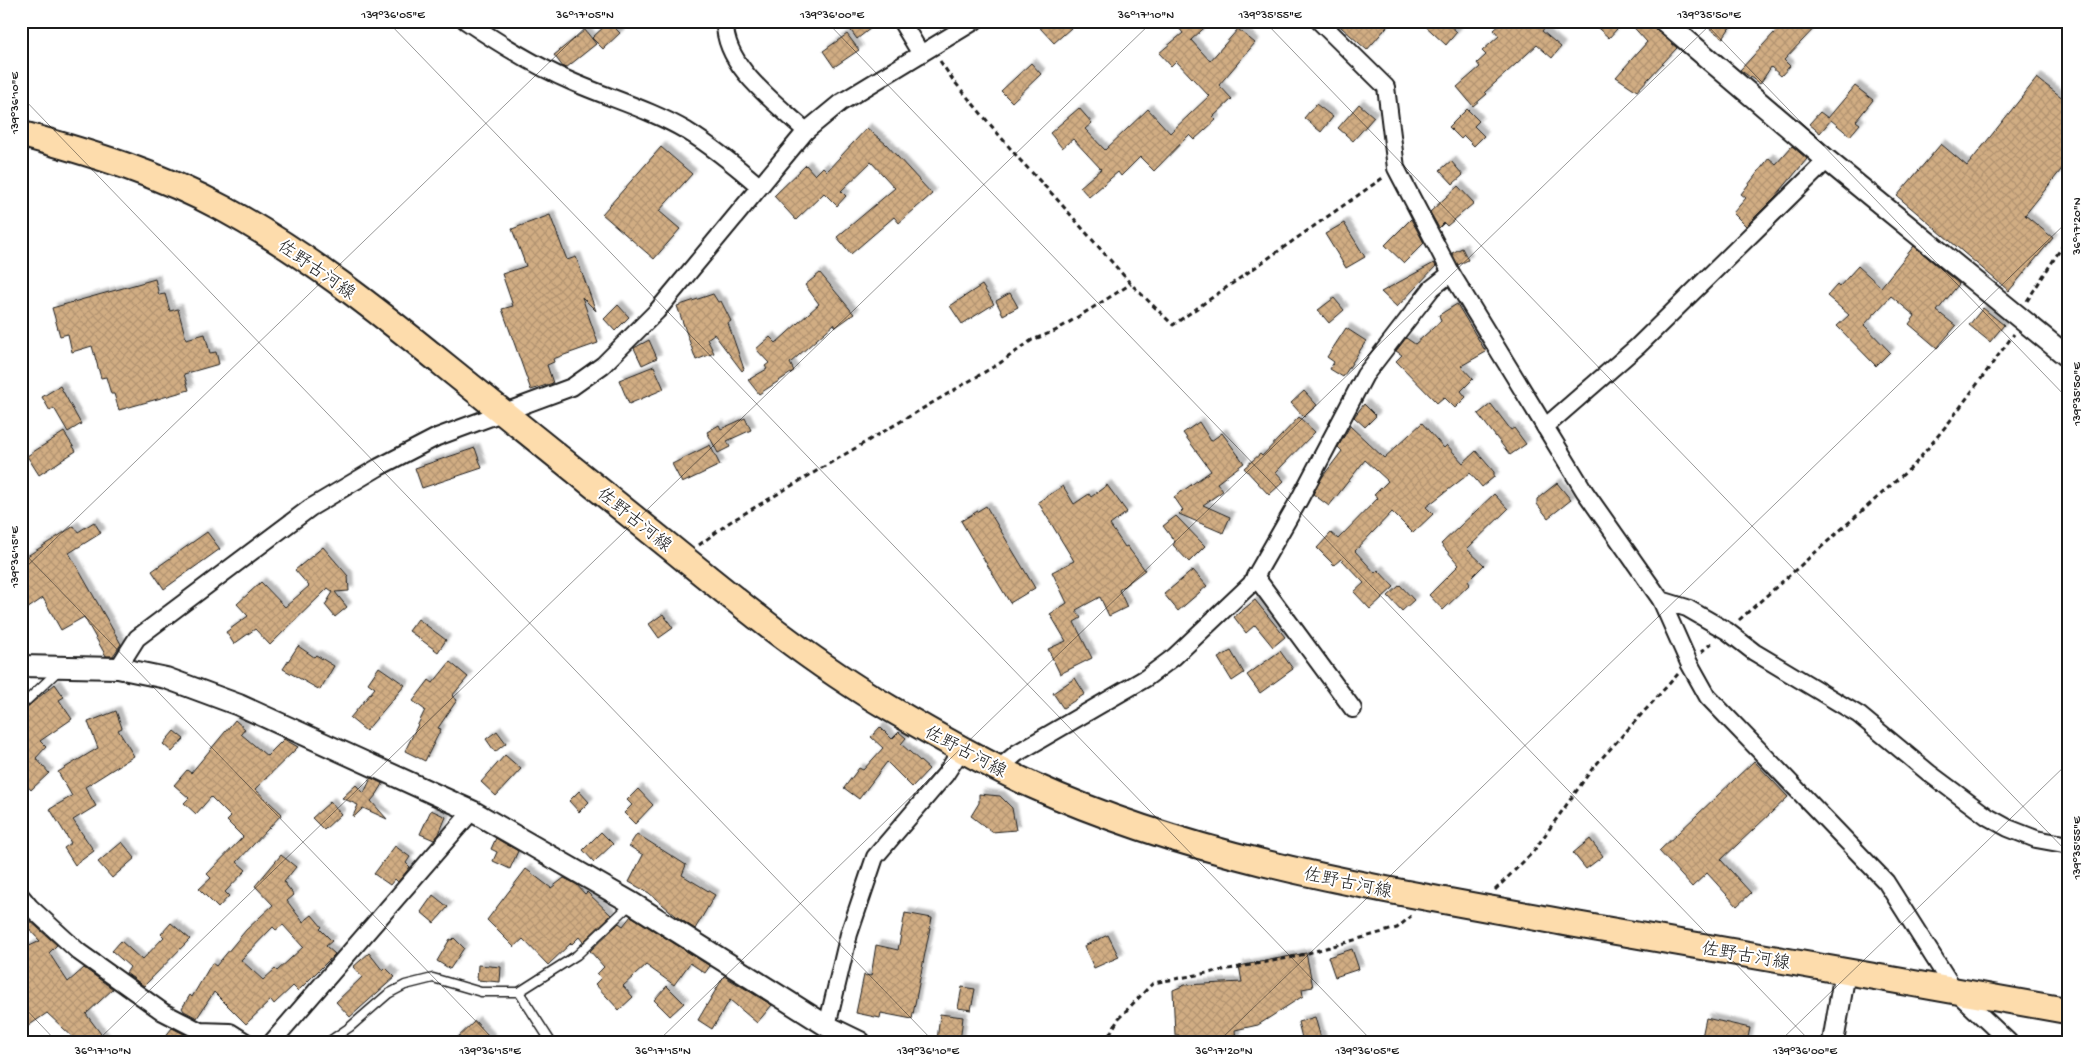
<svg xmlns="http://www.w3.org/2000/svg" width="2090" height="1063" font-family="'Gochi Hand','Klee One',sans-serif">
<style>
.building{fill:url(#building-cross-hatch);stroke:#1c1c1c;fill-rule:evenodd;filter:url(#shadow)}
.lines{fill:none;stroke-linecap:round;stroke-linejoin:round}
.service-casing{stroke:#1c1c1c;stroke-width:11}
.minor-casing{stroke:#1c1c1c;stroke-width:20}
.tertiary-casing{stroke:#1c1c1c;stroke-width:24}
.primary-casing{stroke:#1c1c1c;stroke-width:29}
.path{stroke:#1c1c1c;stroke-width:3;stroke-dasharray:5 4;stroke-linecap:butt}
.service{stroke:#fff;stroke-width:8}
.minor{stroke:#fff;stroke-width:16}
.tertiary{stroke:#fff;stroke-width:20}
.primary{stroke:#fddcac;stroke-width:25}
.ticks{fill:none;stroke:#1c1c1c;stroke-width:1;stroke-opacity:0.45}
.labels{text-anchor:middle;stroke-width:4;stroke-linejoin:round;paint-order:stroke}
.street-label{font-size:18px;fill:#1c1c1c;stroke:#fff}
.neatline{fill:none;stroke:#1c1c1c;stroke-width:2}
.ticks-label{font-size:12px;text-anchor:middle;fill:#1c1c1c}
</style>
<defs>
<pattern id="building-cross-hatch" width="8" height="8" patternUnits="userSpaceOnUse" patternTransform="scale(1.25)"><rect width="8" height="8" fill="#d1ad83"/><path d="M0 0l8 8M0 8l8-8" fill="none" stroke="#b39471"/></pattern>
<filter id="shadow"><feDropShadow dx="4.5" dy="-4.5" stdDeviation="1" flood-color="#0004"/></filter>
</defs>
<rect width="100%" height="100%" fill="#fff"/>
<filter id="ink" filterUnits="userSpaceOnUse"><feTurbulence type="fractalNoise" baseFrequency=".02" numOctaves="2"/><feDisplacementMap in="SourceGraphic" scale="10" xChannelSelector="R" yChannelSelector="G"/><feConvolveMatrix kernelMatrix="1 2 1 2 8 2 1 2 1" color-interpolation-filters="sRGB"/></filter>
<g filter="url(#ink)">
<g class="building">
<polygon points="844,21 880,21 857,39"/>
<polygon points="1047,21 1064,21 1071,28 1054,43 1040,28"/>
<polygon points="1173,21 1212,21 1191,40 1210,61 1238,29 1255,43 1219,85 1232,99 1213,117 1216,120 1194,140 1189,135 1154,171 1140,157 1121,176 1118,172 1089,197 1080,187 1101,169 1073,139 1062,148 1050,133 1079,108 1092,123 1085,129 1105,150 1148,109 1170,133 1209,96 1176,61 1171,66 1159,53 1183,33"/>
<polygon points="1334,21 1392,21 1367,50"/>
<polygon points="1420,21 1445,21 1457,32 1446,45"/>
<polygon points="1504,21 1550,21 1542,31 1561,47 1552,58 1537,45 1485,92 1487,94 1473,106 1457,87 1480,67 1477,63 1486,55 1482,51 1499,36 1494,30"/>
<polygon points="1590,21 1624,21 1609,38"/>
<polygon points="1628,21 1650,21 1656,30 1677,48 1637,91 1616,77 1647,42"/>
<polygon points="1699,21 1734,21 1723,38"/>
<polygon points="1785,21 1821,21 1784,60 1790,66 1781,76 1771,67 1760,84 1740,70"/>
<polygon points="609,22 620,33 603,49 592,38"/>
<polygon points="585,30 596,44 566,68 563,67 554,55"/>
<polygon points="847,34 859,50 834,67 823,51"/>
<polygon points="1031,63 1041,74 1012,102 1001,91"/>
<polygon points="2037,78 2069,103 2069,160 2025,215 2053,238 2009,291 1897,196 1941,144 1967,166"/>
<polygon points="1855,86 1873,100 1856,121 1860,124 1850,136 1831,120 1820,133 1809,124 1820,112 1828,118"/>
<polygon points="1316,104 1333,117 1321,132 1304,118"/>
<polygon points="1359,104 1374,117 1353,141 1338,128"/>
<polygon points="1467,109 1479,121 1474,126 1484,136 1474,146 1464,136 1461,139 1449,127"/>
<polygon points="867,128 886,144 932,194 899,223 894,217 851,254 837,237 895,188 871,162 841,191 846,196 837,206 824,193 796,220 774,196 806,165 815,175 823,167 827,171"/>
<polygon points="1792,146 1807,159 1776,196 1746,226 1733,213 1746,198 1741,194 1769,158 1776,164"/>
<polygon points="661,147 692,174 659,211 680,229 654,259 602,214"/>
<polygon points="1451,161 1463,175 1453,184 1440,170"/>
<polygon points="1458,186 1474,203 1447,226 1444,223 1439,228 1430,212"/>
<polygon points="550,215 567,260 576,257 596,311 582,297 598,343 553,359 554,362 547,365 553,383 531,390 502,309 513,306 502,274 526,266 512,229"/>
<polygon points="1411,219 1424,243 1404,263 1385,245"/>
<polygon points="1344,223 1365,257 1346,268 1325,234"/>
<polygon points="1914,246 1959,284 1937,311 1956,326 1937,348 1909,324 1915,316 1891,296 1864,325 1890,352 1876,366 1837,326 1849,315 1827,296 1837,285 1839,287 1858,266 1881,287"/>
<polygon points="1462,248 1468,260 1458,265 1452,253"/>
<polygon points="1434,263 1436,266 1397,307 1381,292"/>
<polygon points="820,273 854,314 836,327 834,324 790,363 794,371 759,394 748,380 767,369 765,366 769,363 756,349 770,337 776,343 819,304 805,285"/>
<polygon points="155,279 159,295 165,294 170,311 178,309 186,339 205,334 210,353 216,352 219,364 184,374 189,390 119,410 114,394 111,394 106,377 101,378 92,346 72,352 68,334 60,336 52,308"/>
<polygon points="982,285 994,304 962,324 950,306"/>
<polygon points="1010,293 1018,307 1003,315 996,301"/>
<polygon points="713,294 718,302 721,301 731,321 728,323 744,369 742,371 714,334 707,339 714,353 696,360 677,306"/>
<polygon points="1334,298 1344,310 1329,323 1318,310"/>
<polygon points="1457,304 1486,352 1461,366 1473,379 1461,391 1466,397 1455,408 1444,397 1437,403 1396,361 1402,355 1396,351 1406,338 1415,344 1441,321 1439,315"/>
<polygon points="618,305 629,317 615,331 604,319"/>
<polygon points="1983,308 2004,325 1990,342 1969,325"/>
<polygon points="1346,328 1366,341 1343,377 1330,369 1334,362 1327,357"/>
<polygon points="649,340 657,358 642,365 634,348"/>
<polygon points="654,366 664,389 629,404 619,380"/>
<polygon points="60,386 81,424 68,432 54,408 50,411 42,397"/>
<polygon points="1304,391 1317,405 1304,417 1291,403"/>
<polygon points="1364,404 1376,416 1365,427 1354,417"/>
<polygon points="1491,404 1511,430 1514,428 1526,444 1510,455 1478,414"/>
<polygon points="1299,417 1315,432 1276,472 1284,481 1269,495 1244,468 1260,454 1262,456"/>
<polygon points="745,418 751,430 727,441 730,447 718,453 707,432 719,425 721,429"/>
<polygon points="1199,422 1211,441 1222,433 1244,463 1217,483 1223,491 1203,505 1230,517 1223,533 1179,514 1183,510 1174,497 1211,471 1183,433"/>
<polygon points="1422,423 1444,448 1447,445 1463,463 1476,451 1494,472 1494,477 1482,487 1470,473 1426,507 1433,514 1413,533 1392,512 1355,551 1375,573 1378,570 1394,587 1370,609 1354,592 1364,583 1341,559 1334,565 1317,548 1331,533 1338,539 1378,498 1374,495 1388,481 1365,460 1329,506 1313,494 1323,476 1342,451 1338,447 1350,426 1384,458"/>
<polygon points="64,432 76,451 39,475 27,456"/>
<polygon points="710,445 720,465 682,483 672,464"/>
<polygon points="475,448 482,468 422,488 415,468"/>
<polygon points="1557,483 1571,500 1548,518 1537,504 1537,499"/>
<polygon points="1107,485 1127,512 1110,525 1125,547 1127,546 1145,570 1119,590 1127,607 1109,616 1100,597 1076,610 1081,618 1074,622 1092,658 1060,674 1048,649 1066,641 1050,614 1067,603 1052,572 1074,561 1038,502 1063,486 1074,504 1089,494 1091,497"/>
<polygon points="1494,494 1508,509 1467,549 1484,565 1468,581 1470,584 1443,610 1429,595 1459,565 1441,544"/>
<polygon points="986,506 1035,588 1010,603 961,521"/>
<polygon points="1176,516 1205,546 1189,562 1173,545 1175,542 1163,526"/>
<polygon points="94,522 101,533 69,553 121,644 113,656 106,656 84,617 61,630 43,598 21,613 21,560 74,526 78,532"/>
<polygon points="207,532 220,549 164,589 152,571"/>
<polygon points="323,547 348,576 349,591 335,592 347,607 335,617 325,605 333,592 328,588 270,645 255,629 234,644 226,632 248,616 237,604 261,582 285,607 309,586 295,570"/>
<polygon points="1193,570 1207,586 1178,611 1164,594"/>
<polygon points="1400,585 1414,600 1402,611 1388,596"/>
<polygon points="1255,600 1285,637 1273,647 1255,625 1246,633 1234,617"/>
<polygon points="663,614 673,628 659,638 649,624"/>
<polygon points="418,619 446,640 438,652 409,631"/>
<polygon points="298,646 314,657 316,655 334,666 320,690 283,669"/>
<polygon points="1231,651 1244,673 1232,681 1218,658"/>
<polygon points="1280,651 1293,669 1260,693 1247,675"/>
<polygon points="450,662 468,677 452,696 457,700 438,728 441,729 425,761 405,751 425,710 413,701 429,680 433,683"/>
<polygon points="379,667 405,685 366,731 350,718 375,688 368,683"/>
<polygon points="1075,678 1085,694 1063,708 1053,693"/>
<polygon points="55,684 64,697 59,700 72,719 40,741 46,747 36,758 49,773 31,790 21,779 21,712"/>
<polygon points="116,711 122,728 118,730 134,756 85,787 96,806 73,820 94,851 75,865 64,848 71,843 50,809 72,796 58,772 98,748 88,722"/>
<polygon points="235,720 245,729 241,734 267,756 284,739 298,747 255,789 282,814 237,862 246,870 225,892 229,896 218,908 199,889 211,878 207,874 243,837 227,821 231,817 211,797 196,814 184,803 189,798 174,785 187,770 191,773"/>
<polygon points="880,727 892,739 899,732 906,738 901,744 929,769 912,787 887,762 859,799 844,788 859,768 863,770 883,748 871,737"/>
<polygon points="174,731 184,739 172,752 163,744"/>
<polygon points="497,731 506,743 495,752 486,739"/>
<polygon points="505,755 521,769 496,796 481,782"/>
<polygon points="1754,761 1788,797 1721,860 1751,893 1737,906 1707,873 1692,887 1659,851"/>
<polygon points="371,778 383,784 377,794 371,801 387,819 363,808 354,817 353,816 358,805 342,798 356,785 364,793"/>
<polygon points="638,789 653,805 635,824 624,813 632,805 627,800"/>
<polygon points="579,791 589,802 579,812 569,801"/>
<polygon points="979,794 1000,796 1012,808 1016,830 992,832 971,816 979,803"/>
<polygon points="330,802 341,814 324,830 312,818"/>
<polygon points="431,810 446,817 439,834 434,840 420,834"/>
<polygon points="601,832 613,844 594,862 583,850"/>
<polygon points="637,834 686,865 682,875 715,895 695,929 676,916 649,893 629,882 643,855 629,846"/>
<polygon points="496,838 518,851 510,869 493,861 497,852 491,849"/>
<polygon points="1590,839 1603,856 1586,869 1573,853"/>
<polygon points="122,842 135,858 112,878 98,862"/>
<polygon points="395,846 410,857 406,863 410,867 398,882 395,879 390,885 374,874"/>
<path d="M281 855 296 867 284 882 294 895 287 901 303 922 312 915 322 927 320 929 332 941 326 946 335 954 298 991 293 986 274 1004 271 1000 246 1024 214 992 197 1018 184 1011 182 1008 190 995 192 997 212 963 216 966 246 930 273 905 255 886ZM283 925 303 947 277 971 275 969 263 980 241 960 273 927 276 930Z"/>
<polygon points="526,869 551,888 564,878 576,884 585,894 587,892 611,915 583,942 579,937 572,944 571,943 548,965 523,939 514,947 487,920"/>
<polygon points="433,895 448,907 434,923 421,912"/>
<polygon points="905,913 932,918 912,1019 881,1013 880,1018 856,1013 864,975 871,976 876,945 898,950"/>
<polygon points="631,916 710,966 705,973 690,963 674,985 646,965 623,986 633,997 619,1010 595,984 601,978 597,974 604,967 590,951 619,923 623,926"/>
<polygon points="29,920 57,945 49,953 68,982 84,968 113,989 86,1014 107,1042 78,1042 47,1013 21,1031 21,950 40,941 24,924"/>
<polygon points="171,923 190,939 144,986 126,973 130,967 112,951 121,941 142,960 164,937 161,934"/>
<polygon points="1108,935 1119,957 1094,968 1084,946"/>
<polygon points="454,938 464,948 450,969 437,961 450,939 452,940"/>
<polygon points="1352,949 1359,969 1335,977 1328,957"/>
<polygon points="369,953 383,971 386,968 395,977 350,1017 336,1002 362,977 353,967"/>
<polygon points="1306,953 1313,987 1302,989 1303,996 1258,1025 1235,1030 1236,1042 1179,1042 1179,1035 1175,1035 1173,990 1185,985 1242,982 1239,966"/>
<polygon points="478,965 501,967 500,982 477,980"/>
<polygon points="724,976 772,1005 757,1023 730,1000 712,1029 698,1020"/>
<polygon points="667,986 684,1003 670,1016 654,1000"/>
<polygon points="962,987 975,989 971,1010 958,1008"/>
<polygon points="940,1014 963,1017 960,1042 937,1041"/>
<polygon points="1315,1017 1322,1042 1303,1042 1298,1022"/>
<polygon points="1706,1018 1750,1028 1747,1042 1701,1042"/>
<polygon points="475,1021 494,1042 453,1042"/>
<polygon points="172,1028 196,1040 212,1042 161,1042"/>
</g>
<g class="lines">
<defs>
<g id="service">
<polyline points="21,706 58,671"/>
<polyline points="519,992 551,1042"/>
<polyline points="328,1042 350,1027 388,994 405,985 433,978 481,992 519,992 577,955 632,903"/>
</g>
<g id="minor">
<path d="M466 21C500 44 537 67 575 83 612 99 651 110 687 131 713 147 736 166 759 186"/>
<path d="M725 21C723 66 776 103 806 131"/>
<polyline points="901,21 921,54"/>
<polyline points="1319,21 1386,87 1396,168 1451,273 1585,492 1661,600 1689,663 1708,697 1886,882 1955,991 2009,1042"/>
<polyline points="1545,427 1638,346 1827,160"/>
<polyline points="1255,576 1353,709"/>
<polyline points="1661,600 1687,608 1727,631 1754,652 1859,715 1929,773 1988,817 2008,828 2036,839 2069,845"/>
<polyline points="118,668 137,638 310,508 379,467 437,437 572,387 603,365 657,311 806,131 840,103 975,21"/>
<polyline points="998,769 1017,753 1146,678 1174,657 1251,584 1299,500 1365,375 1432,288 1451,273"/>
<polyline points="21,896 30,907 79,952 163,1012 200,1031 230,1032 246,1042"/>
<polyline points="827,1026 849,934 875,857 945,775 962,749"/>
<polyline points="272,1042 472,811"/>
</g>
<g id="tertiary">
<polyline points="1664,21 1827,160 2069,358"/>
<polyline points="21,666 118,668 166,678 239,705 472,811 632,903 827,1026 860,1042"/>
<polyline points="1833,1042 1845,972"/>
</g>
<path id="primary" d="M21 134C91 153 160 174 224 209 305 253 377 310 448 368 522 427 596 487 670 547 741 605 812 663 891 709 937 736 984 763 1032 785 1204 863 1390 890 1573 924 1738 953 1904 981 2069 1011"/>
</defs>
<use href="#service" class="service-casing"/>
<use href="#minor" class="minor-casing"/>
<use href="#tertiary" class="tertiary-casing"/>
<use href="#primary" class="primary-casing"/>
<g class="path">
<polyline points="940,61 953,80 1020,160 1055,197 1131,284 1173,325 1384,177"/>
<polyline points="2027,301 2069,236"/>
<polyline points="699,545 730,522 1000,363 1032,340 1055,331 1131,284"/>
<polyline points="1739,620 1915,464 1950,421 2014,334"/>
<polyline points="1701,652 1713,642"/>
<polyline points="1495,890 1533,852 1592,769 1678,674"/>
<polyline points="1105,1042 1119,1018 1153,983 1294,957 1397,928 1411,916"/>
</g>
<use href="#service" class="service"/>
<use href="#minor" class="minor"/>
<use href="#tertiary" class="tertiary"/>
<use href="#primary" class="primary"/>
</g>
</g>
<path class="ticks" d="M387 21 1373 1042M826 21 1811 1042M1264 21 2069 854M1703 21 2069 400M21 31 31 21M21 96 934 1042M21 550 496 1042M21 572 592 21M21 1004 57 1042M96 1042 1153 21M657 1042 1714 21M1218 1042 2069 220M1779 1042 2069 762"/>
<g class="labels">
<g class="street-label">
<text transform="translate(317 269) rotate(35)" y="6">佐野古河線</text>
<text transform="translate(635 519) rotate(39)" y="6">佐野古河線</text>
<text transform="translate(966 751) rotate(28)" y="6">佐野古河線</text>
<text transform="translate(1348 882) rotate(12)" y="6">佐野古河線</text>
<text transform="translate(1746 955) rotate(10)" y="6">佐野古河線</text>
</g>
</g>
<rect width="2090" height="1063" fill="none" stroke="#fff" stroke-width="55"/>
<rect x="28" y="28" width="2034" height="1008" class="neatline"/>
<g class="ticks-label">
<text x="393" y="18">139°36'05"E</text>
<text x="585" y="18">36°17'05"N</text>
<text x="832" y="18">139°36'00"E</text>
<text x="1146" y="18">36°17'10"N</text>
<text x="1270" y="18">139°35'55"E</text>
<text x="1709" y="18">139°35'50"E</text>
<text transform="translate(14 103) rotate(-90)" y="4">139°36'10"E</text>
<text transform="translate(2076 226) rotate(-90)" y="4">36°17'20"N</text>
<text transform="translate(2076 394) rotate(-90)" y="4">139°35'50"E</text>
<text transform="translate(14 557) rotate(-90)" y="4">139°36'15"E</text>
<text transform="translate(2076 848) rotate(-90)" y="4">139°35'55"E</text>
<text x="103" y="1054">36°17'10"N</text>
<text x="490" y="1054">139°36'15"E</text>
<text x="663" y="1054">36°17'15"N</text>
<text x="928" y="1054">139°36'10"E</text>
<text x="1224" y="1054">36°17'20"N</text>
<text x="1367" y="1054">139°36'05"E</text>
<text x="1805" y="1054">139°36'00"E</text>
</g>
</svg>
